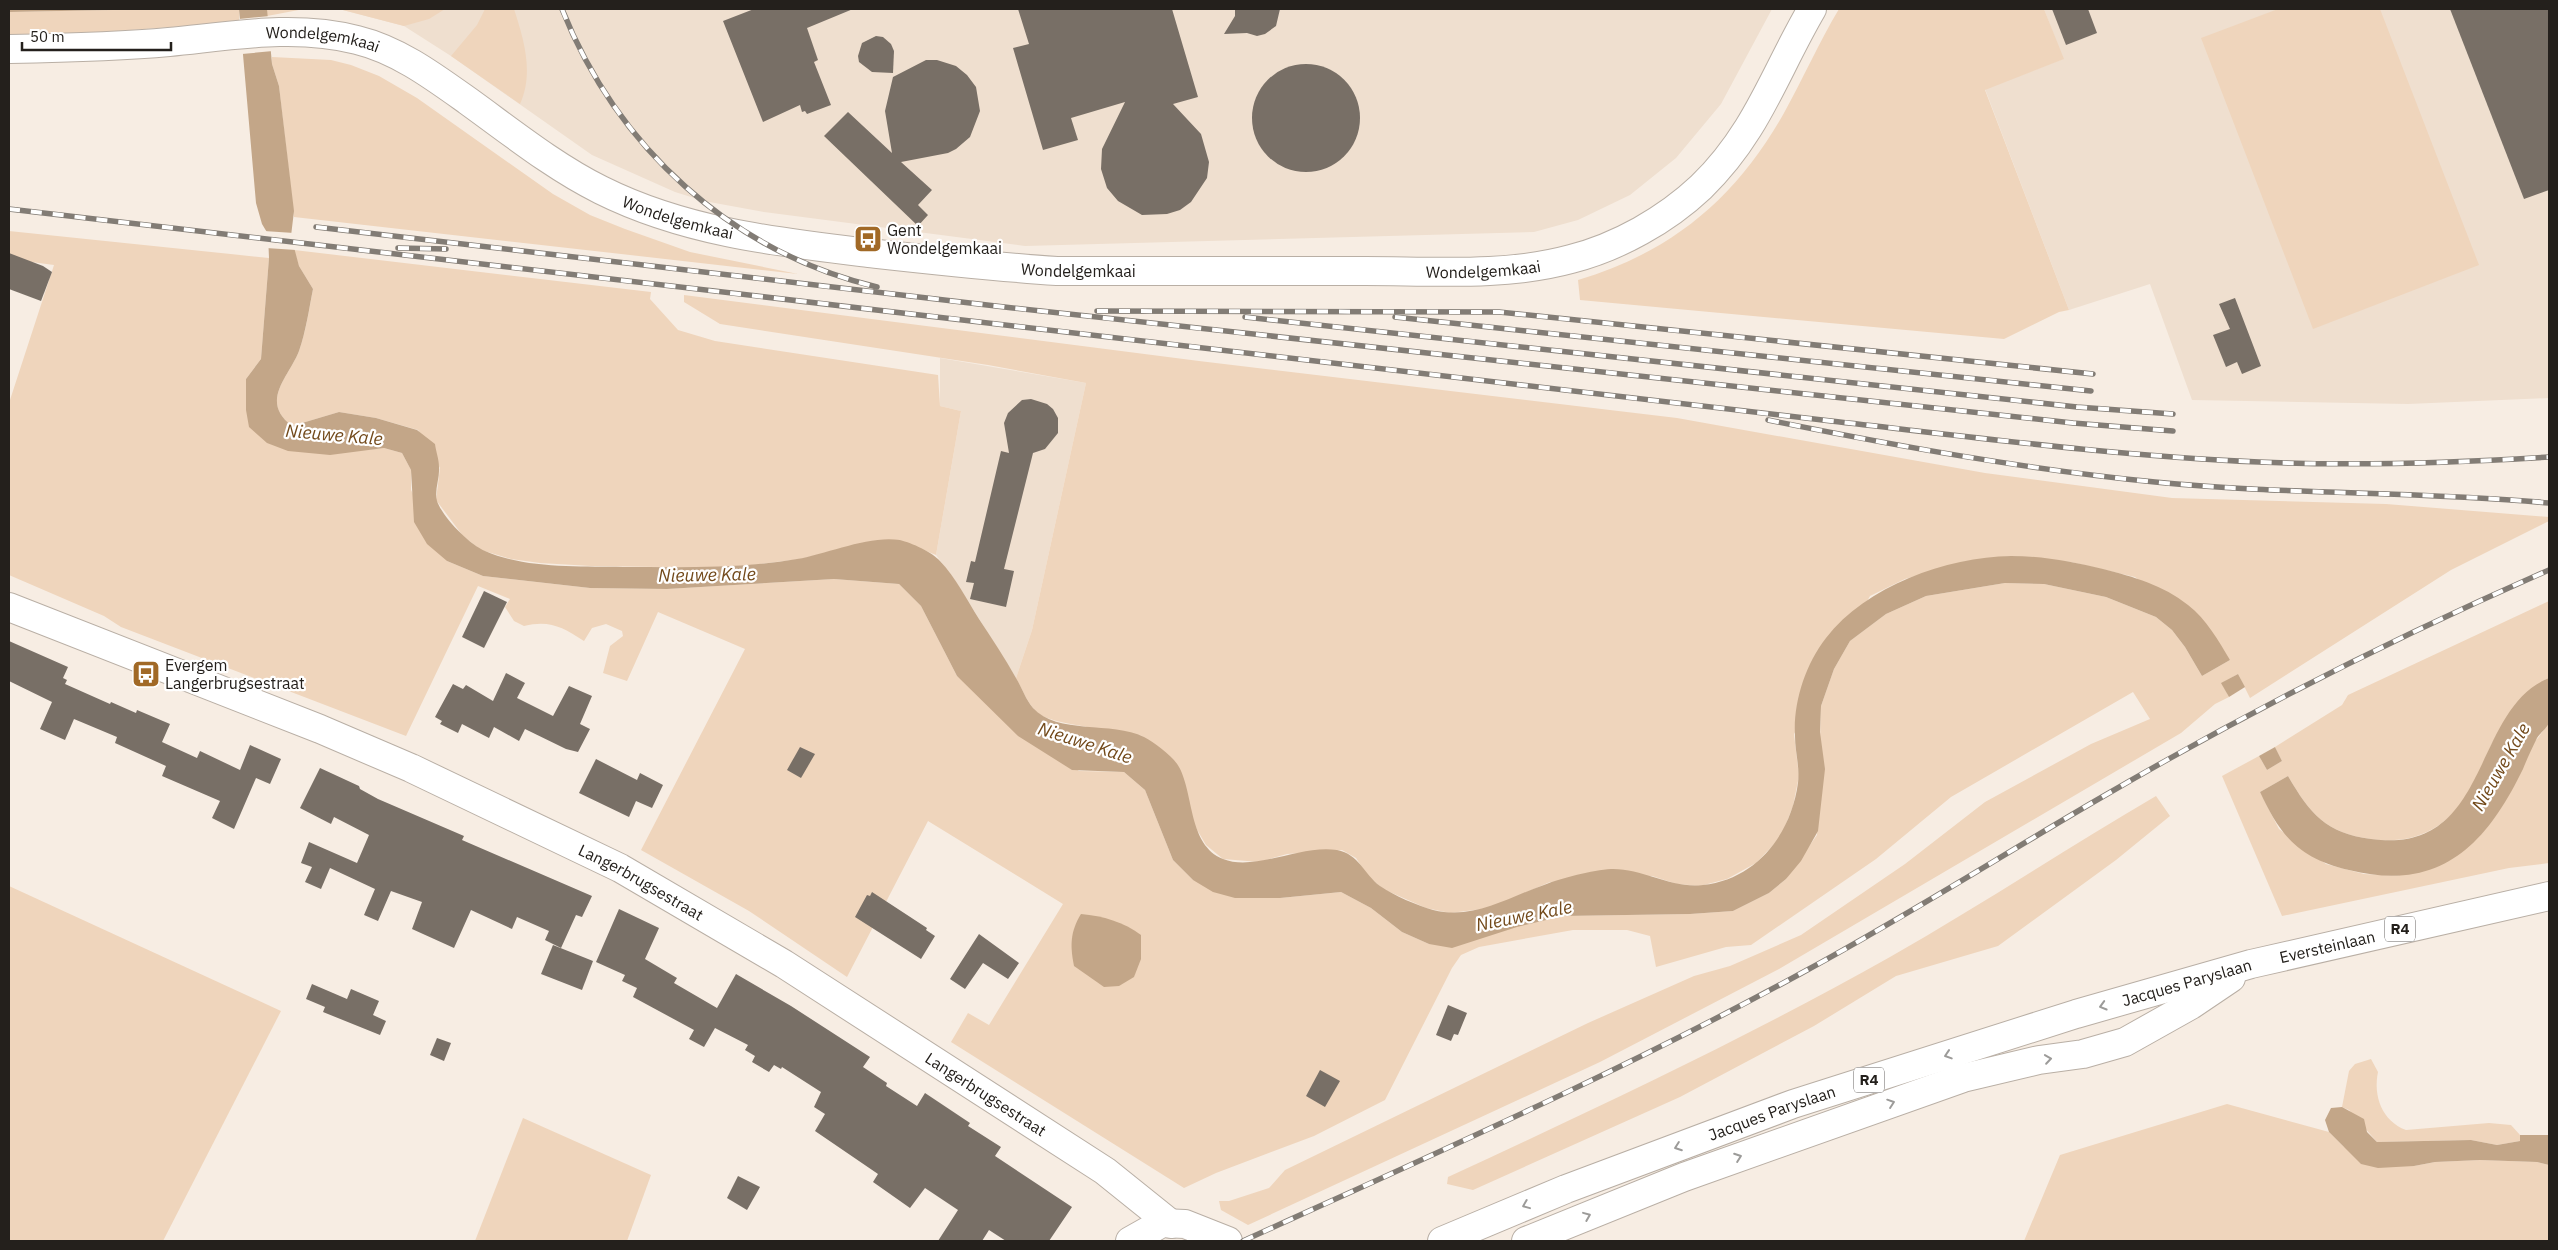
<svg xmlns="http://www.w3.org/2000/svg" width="2558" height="1250" font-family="'IBM Plex Sans',sans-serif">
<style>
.built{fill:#efdfcf}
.green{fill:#efd5bc}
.water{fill:#c3a688}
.pier{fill:#f7ede3}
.building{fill:#786f66}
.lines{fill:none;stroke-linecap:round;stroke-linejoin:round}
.minor-casing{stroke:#b9afa5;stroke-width:30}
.major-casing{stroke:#b9afa5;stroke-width:30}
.highway-casing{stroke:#b9afa5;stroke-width:30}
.minor{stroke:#fff;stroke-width:28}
.major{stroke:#fff;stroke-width:28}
.highway{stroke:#fff;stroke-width:28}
.rail-casing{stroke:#827c75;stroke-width:5.5}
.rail{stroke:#fff;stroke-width:4;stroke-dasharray:11;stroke-linecap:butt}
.oneway{stroke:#9c9b99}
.labels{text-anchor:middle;stroke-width:4.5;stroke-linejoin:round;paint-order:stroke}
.shield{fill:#fff;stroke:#666360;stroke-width:1}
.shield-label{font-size:15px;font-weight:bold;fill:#24201c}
.street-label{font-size:16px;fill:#24201c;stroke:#fff}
.poi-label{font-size:16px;fill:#24201c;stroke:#fff;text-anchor:start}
.water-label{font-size:18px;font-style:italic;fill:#72491a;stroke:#fff}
</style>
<rect width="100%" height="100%" fill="#f7ede3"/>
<g class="built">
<polygon points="339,9 1772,9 1721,104 1676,158 1630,195 1578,220 1534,232 1025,246 764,212 704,201 675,192 592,155 451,56 404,26"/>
<polygon points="2044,9 2549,9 2549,398 2408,404 2192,400 2150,284 2069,310 1985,89 2063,59"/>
<polygon points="940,358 1086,383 1032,630 1016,678 956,582 936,555 961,411 940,406"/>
</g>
<g class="green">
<polygon points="164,9 239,9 239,22 77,34 9,36 9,12"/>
<polygon points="267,9 304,9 267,16"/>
<polygon points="339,9 445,9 429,19 404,26"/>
<path d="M485 9H514C524 40 534 73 520 104L451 56 477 25Z"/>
<path d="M1839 9H2044L2064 59 1985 90 2069 310 2059 312 2004 339 1580 300 1578 280C1672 252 1736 198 1784 113 1803 79 1819 42 1839 9Z"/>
<polygon points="2278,9 2380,9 2479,265 2313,329 2201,38"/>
<polygon points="272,57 331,60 351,65 379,76 417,98 553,194 590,215 625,229 690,252 798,274 294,217 279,86 272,64"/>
<path d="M9 231 269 258 261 359 246 379V410L363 450 384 448 402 453 411 470V490L447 561 483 576 590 588 667 589 834 579 899 584 921 606 957 676 1079 771 1124 772 1145 790 1173 860 1193 880 1280 898 1341 892 1371 908 1402 932 1429 944 1563 916 1690 914 1733 911 1769 893 1786 879 1817 835 1821 706 1834 669 1850 641 1886 614 1926 596 2005 583 2044 584 2106 597 2156 617 2172 630 2185 647 2202 676 2230 660 2135 577 2071 562 2011 556 1963 562 1905 579 1870 596 1794 734 1799 776 1793 806 1781 837 1756 863 1727 879 1700 886 1677 884 1652 876 1550 882 1490 908 1450 913 1426 908 1383 889 1367 875 1356 858 1342 850 1287 854 1259 862 1223 859 1206 845 1142 736C1119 730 1053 725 1039 714 1028 705 1023 691 1016 678L1032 630 1086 383 988 365 720 324 684 302V295L1199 361 1677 418 1985 473 2172 498 2386 504 2549 517V521L2451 570 2250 698 2238 674 2222 683 2229 697 2215 704 2181 733 1779 969 1600 1062 1248 1225 1221 1210 1219 1201H1229L1269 1188 1285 1170 1588 1023 1694 976 1730 966 1801 935 1905 864 1985 802 2091 744 2150 719 2133 692 1951 797 1876 859 1751 945 1726 947 1656 967 1650 936 1627 930H1573L1479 947 1461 955 1452 968 1385 1100 1314 1136 1216 1173 1184 1188 951 1042 968 1013 989 1025 1063 904 928 821 847 977 749 911 641 850 745 649 658 612 627 681 603 673 610 646 623 636 622 631 606 624 592 628 584 641C562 627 550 620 524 626L514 621 505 607 510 599 478 586 406 736 121 627 104 616 9 575V403L54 265 9 259Z"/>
<path d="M294 250 651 292 650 299 678 330 715 341 938 375 940 406 961 411 936 555 899 540 868 542 801 559 728 568 591 566 540 563 511 559 481 550 463 536 436 500 440 468 418 430 376 418 339 412 292 426C259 401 289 377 299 351 306 331 309 310 313 289L299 266Z"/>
<path d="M2549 601V678C2537 683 2530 693 2522 703 2515 710 2507 718 2502 726 2488 747 2481 772 2468 794 2445 830 2412 845 2371 839 2326 833 2310 814 2288 776L2260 792 2279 829 2326 864 2364 874 2398 876 2538 738 2549 722V863L2509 868 2282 916 2222 776 2259 756 2267 770 2282 761 2275 747 2342 705 2348 695Z"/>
<path d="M2156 796 2170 816 2116 860 1998 946 1896 976 1814 1026 1680 1097 1473 1190 1447 1184 1448 1177C1597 1108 1746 1038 1890 957 1980 906 2067 848 2156 796Z"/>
<polygon points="9,886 281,1011 163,1241 9,1241"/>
<path d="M2371 1059 2378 1072C2373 1096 2382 1121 2406 1130L2489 1123 2511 1125 2520 1135V1141L2497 1145 2471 1140 2377 1142 2349 1110 2342 1107 2349 1071 2355 1064Z"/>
<polygon points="2227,1104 2329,1132 2344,1147 2414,1166 2435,1162 2480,1160 2537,1162 2549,1165 2549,1241 2024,1241 2060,1155"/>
<polygon points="523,1118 651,1175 627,1241 475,1241"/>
</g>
<g class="water">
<polygon points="9,9 164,9 9,12"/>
<path d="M239 9H267L272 64 279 86 294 211 291 236 299 266 313 289C309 309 306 331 299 351 289 377 259 401 292 426L339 412 376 418 417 430 435 444C436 452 439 459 439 467 440 478 434 491 437 501 443 518 469 544 485 551 526 569 579 566 623 567 682 567 738 569 797 559 827 554 869 535 900 540 912 543 932 552 940 561 956 578 967 600 979 619 992 639 1005 658 1016 678 1022 688 1026 700 1033 708 1057 735 1112 721 1144 737 1155 743 1173 756 1179 767 1194 794 1188 845 1223 859 1255 872 1301 844 1337 850 1359 854 1364 874 1380 886 1395 896 1416 905 1433 910 1475 920 1506 898 1544 885 1561 878 1593 870 1611 869 1642 868 1672 889 1703 885 1757 879 1791 834 1798 783 1800 767 1795 752 1795 736 1793 703 1805 665 1826 638 1866 586 1946 557 2011 556 2042 556 2074 562 2103 569 2134 577 2163 585 2188 605 2207 620 2218 640 2230 660L2202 676 2185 647 2172 630 2156 617 2106 597 2044 584 2005 583 1926 596 1886 614 1850 641 1834 669 1821 706 1820 732 1825 769 1818 831 1801 861 1786 879 1769 893 1733 911 1690 914 1563 916 1517 927 1452 948 1429 944 1402 932 1371 908 1341 892 1280 898H1235L1213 892 1193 880 1173 860 1145 790 1124 772 1072 770 1018 736 957 676 921 606 899 584 834 579 667 589 590 588 483 576 447 561 427 544 414 522 411 470 402 453 384 448 330 455 288 451 267 443 249 427 246 410V379L261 359 269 258 268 234 262 224 256 203Z"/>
<polygon points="2238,674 2245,687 2229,697 2221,683"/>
<path d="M2549 678C2549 688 2552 715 2549 723 2546 729 2540 733 2537 738 2532 748 2527 759 2523 769 2486 845 2440 893 2349 870 2299 858 2281 837 2260 792L2288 776C2310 814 2326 833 2371 839 2492 856 2470 710 2549 678Z"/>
<polygon points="2275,747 2282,761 2267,770 2259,756"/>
<path d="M1081 914C1103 916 1124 922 1141 935V959L1134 977 1119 986 1104 987 1074 966C1070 946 1070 932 1081 914Z"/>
<polygon points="2342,1107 2364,1119 2367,1132 2377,1142 2471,1140 2497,1145 2520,1141 2520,1135 2549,1135 2549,1165 2537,1162 2480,1160 2435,1162 2414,1166 2378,1168 2361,1164 2329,1132 2325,1120 2331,1108"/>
</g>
<g class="pier">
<polygon points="270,16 273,51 242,54 239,19"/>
<polygon points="264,231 294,233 296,250 266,248"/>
</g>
<g class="building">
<polygon points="754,9 853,9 807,28 818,60 814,62 831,105 807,114 805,111 802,112 800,105 763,122 723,21"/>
<polygon points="1018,9 1172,9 1198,97 1173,104 1201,134 1209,162 1207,178 1191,202 1180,210 1167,214 1142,215 1118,201 1107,188 1101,169 1102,149 1125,102 1071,118 1078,140 1043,150 1013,48 1029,44"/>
<polygon points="1235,9 1280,9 1276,26 1265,34 1257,36 1247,33 1224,34 1235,16"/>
<polygon points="2052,9 2088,9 2097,33 2066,45"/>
<polygon points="2450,9 2549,9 2549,190 2524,199"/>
<polygon points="876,36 883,37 891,44 894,51 893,73 872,72 859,62 858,56 862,43"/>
<polygon points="926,60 937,60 956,66 967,75 976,87 980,111 970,137 956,149 948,153 901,162 932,190 918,205 928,215 918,226 824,136 848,112 892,153 885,111 893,77"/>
<circle cx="1306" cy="118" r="54"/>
<polygon points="9,253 43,266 52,272 41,301 9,289"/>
<polygon points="2235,298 2261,366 2242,374 2237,362 2226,367 2213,335 2230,329 2219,304"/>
<polygon points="1031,399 1047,404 1053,409 1058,418 1058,433 1045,449 1033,453 1004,569 1014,571 1006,607 970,599 974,583 966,582 971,561 975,562 1001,451 1009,453 1004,423 1008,413 1022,400"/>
<polygon points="484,591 507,602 484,648 462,637"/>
<polygon points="9,641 68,667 63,678 67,680 65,684 110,704 111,702 136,713 137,710 170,724 162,742 197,758 200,751 240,770 250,745 281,759 270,784 256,778 234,829 212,818 220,801 162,776 166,766 115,743 117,737 74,719 65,740 40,729 52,702 9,681"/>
<polygon points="506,673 525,683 517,698 553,716 569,686 592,696 580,724 590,729 578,752 566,749 525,729 519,741 494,727 489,738 462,724 458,733 440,724 442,721 435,717 453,684 463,689 466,685 493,701"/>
<polygon points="800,747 815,754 801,778 787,770"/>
<polygon points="596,759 637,780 640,773 663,785 652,808 636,801 629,817 579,793"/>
<polygon points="320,768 359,786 360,789 378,799 464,836 462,840 592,896 582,917 576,915 561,948 545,940 549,931 517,917 512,929 471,910 454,948 412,929 422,902 391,891 378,921 364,915 375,889 330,868 321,889 305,882 312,867 301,863 309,842 357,863 369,835 334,817 331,824 300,808"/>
<polygon points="872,892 927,928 926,930 935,936 921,959 855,917 867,895 870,896"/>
<polygon points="619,909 659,928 645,959 677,978 674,983 717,1008 736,974 791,1006 870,1057 863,1067 887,1083 886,1086 917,1106 925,1093 970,1123 968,1126 1001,1147 995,1156 1072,1207 1049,1241 1006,1241 989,1230 982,1241 938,1241 958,1210 925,1188 910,1208 873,1182 878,1174 815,1131 825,1114 814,1107 821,1092 782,1067 781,1069 774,1065 769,1072 752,1062 755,1056 745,1050 748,1045 715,1028 704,1047 689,1039 694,1030 633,997 637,988 622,981 625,975 596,962"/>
<polygon points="979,934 1019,963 1008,979 983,963 965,989 950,979"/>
<polygon points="553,945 593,961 582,990 541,974"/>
<polygon points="312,984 347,999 351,989 379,1001 373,1015 386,1021 380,1035 323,1012 325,1007 306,999"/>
<polygon points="1448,1005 1467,1013 1458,1035 1454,1034 1451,1041 1436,1035"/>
<polygon points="437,1038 451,1043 444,1061 430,1055"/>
<polygon points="1320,1070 1340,1081 1325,1107 1306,1096"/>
<polygon points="738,1176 760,1187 747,1210 727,1198"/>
</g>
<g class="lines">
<defs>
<g id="minor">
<path id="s1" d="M9 607 320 729 411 768 620 868 784 964 1105 1171 1171 1224"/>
<polyline points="1130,1241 1162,1223 1185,1224 1228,1241"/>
</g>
<g id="major">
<path id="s2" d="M9 49C62 48 116 47 169 42 231 36 295 24 357 40 398 50 433 76 468 101 511 132 553 166 601 190 685 232 777 242 869 253 932 260 994 267 1057 271 1159 271 1262 271 1365 271 1433 271 1505 277 1571 259 1618 247 1666 220 1701 187 1757 133 1775 72 1812 9"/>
</g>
<g id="highway">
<path id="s3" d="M1442 1241 1566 1189 1793 1104 2076 1014 2251 964 2549 896"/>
<polyline points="1526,1241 1684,1177 1963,1078 2039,1060 2083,1054 2125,1042 2191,1005 2231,978"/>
</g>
</defs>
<use href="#minor" class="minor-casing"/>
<use href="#major" class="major-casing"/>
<use href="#highway" class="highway-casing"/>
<use href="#minor" class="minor"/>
<use href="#major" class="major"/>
<use href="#highway" class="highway"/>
<defs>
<g id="rail">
<path d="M562 9C617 147 731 252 877 287"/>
<path d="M9 209 1831 421C1973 437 2116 456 2259 462 2356 466 2453 463 2549 457"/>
<polyline points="316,227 1013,308 2073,423 2173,431"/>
<polyline points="398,248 446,249"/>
<polyline points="1097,311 1499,312 2093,374"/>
<polyline points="1245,317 2077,407 2173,414"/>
<polyline points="1395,317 2091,391"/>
<path d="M1768 420C1897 446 2024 469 2155 482 2286 495 2418 491 2549 503"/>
<path d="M1243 1241C1434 1154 1625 1070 1809 969 1908 915 2004 854 2102 797 2246 713 2396 637 2549 570"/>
</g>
</defs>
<use href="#rail" class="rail-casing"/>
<use href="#rail" class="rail"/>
</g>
<defs><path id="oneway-chevron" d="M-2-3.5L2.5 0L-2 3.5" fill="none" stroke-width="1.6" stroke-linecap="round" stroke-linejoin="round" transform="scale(1.25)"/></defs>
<g class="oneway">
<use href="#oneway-chevron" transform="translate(2103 1006) rotate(164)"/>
<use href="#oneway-chevron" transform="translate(1948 1055) rotate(162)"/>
<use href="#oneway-chevron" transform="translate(2048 1059) rotate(-8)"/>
<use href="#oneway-chevron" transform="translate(1891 1103) rotate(-19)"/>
<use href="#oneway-chevron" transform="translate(1678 1147) rotate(160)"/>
<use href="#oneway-chevron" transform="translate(1738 1157) rotate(-20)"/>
<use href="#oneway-chevron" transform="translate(1526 1205) rotate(158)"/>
<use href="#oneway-chevron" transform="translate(1587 1216) rotate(-22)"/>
</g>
<defs>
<symbol id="bus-square" viewBox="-11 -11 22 22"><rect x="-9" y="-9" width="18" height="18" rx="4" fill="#a16926" stroke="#fff"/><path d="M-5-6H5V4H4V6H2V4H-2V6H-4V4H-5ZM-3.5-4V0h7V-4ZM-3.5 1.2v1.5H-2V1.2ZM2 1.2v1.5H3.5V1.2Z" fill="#fff"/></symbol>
</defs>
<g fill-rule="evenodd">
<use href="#bus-square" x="852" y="223" width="32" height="32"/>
<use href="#bus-square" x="130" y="658" width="32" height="32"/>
</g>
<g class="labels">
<g class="shield">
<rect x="2385" y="916.5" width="30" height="25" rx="4"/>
<rect x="1854" y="1067.5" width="30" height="25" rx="4"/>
</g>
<g class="shield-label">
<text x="2400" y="934">R4</text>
<text x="1869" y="1085">R4</text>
</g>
<g class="street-label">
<text dy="6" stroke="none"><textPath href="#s2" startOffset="315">Wondelgemkaai</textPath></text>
<text dy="6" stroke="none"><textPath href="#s2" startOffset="719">Wondelgemkaai</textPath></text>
<text dy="6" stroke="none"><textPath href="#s2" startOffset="1529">Wondelgemkaai</textPath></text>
<text dy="6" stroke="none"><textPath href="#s2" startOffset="1124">Wondelgemkaai</textPath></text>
<text dy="6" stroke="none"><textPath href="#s1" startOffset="690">Langerbrugsestraat</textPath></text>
<text dy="6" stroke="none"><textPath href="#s3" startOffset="934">Eversteinlaan</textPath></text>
<text dy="6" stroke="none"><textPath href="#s3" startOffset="789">Jacques Paryslaan</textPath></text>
<text dy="6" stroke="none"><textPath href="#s1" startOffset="1095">Langerbrugsestraat</textPath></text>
<text dy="6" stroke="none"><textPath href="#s3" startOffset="354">Jacques Paryslaan</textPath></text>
</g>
<g class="poi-label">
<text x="887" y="236">Gent<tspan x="887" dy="18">Wondelgemkaai</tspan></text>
<text x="165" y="671">Evergem<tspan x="165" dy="18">Langerbrugsestraat</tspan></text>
</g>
<g class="water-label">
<text transform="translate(334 435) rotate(5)" y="6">Nieuwe Kale</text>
<text transform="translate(707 575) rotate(-1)" y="6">Nieuwe Kale</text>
<text transform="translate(1085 743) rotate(18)" y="6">Nieuwe Kale</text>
<text transform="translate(2501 767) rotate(-60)" y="6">Nieuwe Kale</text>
<text transform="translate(1524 916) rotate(-11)" y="6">Nieuwe Kale</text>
</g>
</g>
<rect width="2558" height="1250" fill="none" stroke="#24201c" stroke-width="20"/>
<path d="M22 42v8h149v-8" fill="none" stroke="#24201c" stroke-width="2.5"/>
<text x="30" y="42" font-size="15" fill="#24201c" stroke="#ffffff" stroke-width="4" paint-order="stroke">50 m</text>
</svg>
